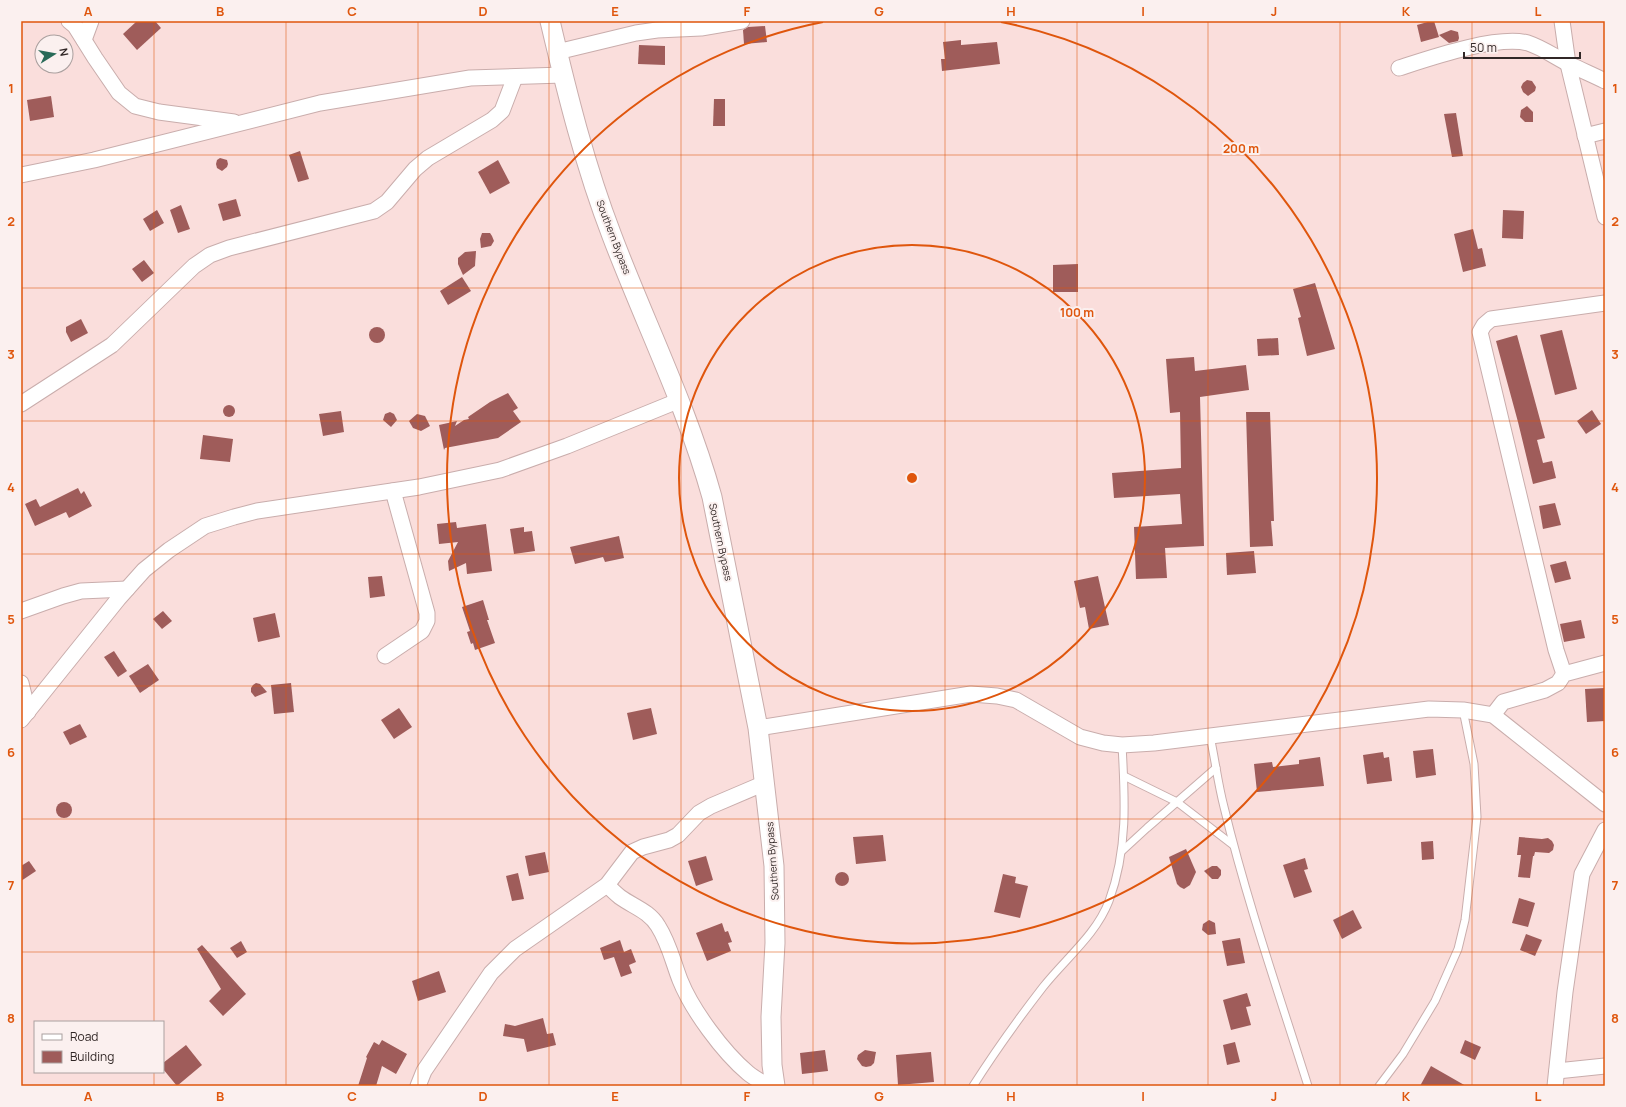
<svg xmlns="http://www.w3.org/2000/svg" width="1626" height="1107" font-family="Manrope,sans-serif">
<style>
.building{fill:#9f5c5a}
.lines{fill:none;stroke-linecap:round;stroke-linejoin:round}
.service-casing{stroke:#c9adac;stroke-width:9}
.minor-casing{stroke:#c9adac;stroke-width:17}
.tertiary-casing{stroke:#c9adac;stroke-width:21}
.service{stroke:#fff;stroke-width:7}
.minor{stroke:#fff;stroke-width:15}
.tertiary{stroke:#fff;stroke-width:19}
.grid{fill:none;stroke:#df560d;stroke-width:1;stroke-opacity:0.55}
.ring{fill:none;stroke:#df560d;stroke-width:2}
.labels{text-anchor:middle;stroke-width:4;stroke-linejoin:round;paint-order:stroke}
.street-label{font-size:10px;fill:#312726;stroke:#fbf0ef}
.centre{fill:#df560d;stroke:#fbf0ef;stroke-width:2}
.ring-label{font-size:12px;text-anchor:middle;font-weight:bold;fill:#df560d;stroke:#fbf0ef;stroke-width:4;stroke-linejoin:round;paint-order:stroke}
.neatline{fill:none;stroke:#df560d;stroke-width:1.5}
.grid-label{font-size:13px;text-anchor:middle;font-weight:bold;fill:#df560d}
</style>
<rect width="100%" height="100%" fill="#fadedc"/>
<g class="building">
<polygon points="137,21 155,21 161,28 137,50 123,34"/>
<polygon points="1431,21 1434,21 1439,37 1421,42 1417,25"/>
<polygon points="765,26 767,42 744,44 743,30 748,27"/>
<polygon points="1451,30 1458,32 1459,38 1458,41 1449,43 1439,35"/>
<polygon points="961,40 961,45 997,42 1000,64 942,71 941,59 945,59 943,42"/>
<polygon points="639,45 665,46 665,65 638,64"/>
<polygon points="1527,80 1532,81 1536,87 1535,91 1528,96 1523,92 1521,87 1523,83"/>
<polygon points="51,96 54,117 30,121 27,100"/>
<polygon points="714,99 725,99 725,126 713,126"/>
<polygon points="1527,106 1533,112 1533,122 1525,122 1520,117 1521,110"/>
<polygon points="1456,113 1463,156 1452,157 1444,114"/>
<polygon points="300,151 309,179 298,182 289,155"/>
<polygon points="220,158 227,160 228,164 227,167 222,171 217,168 216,164 217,160"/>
<polygon points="498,160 510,183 490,194 478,172"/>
<polygon points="236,199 241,216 223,221 218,204"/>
<polygon points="181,205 190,229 178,233 170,210"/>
<polygon points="157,210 164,223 150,231 143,219"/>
<polygon points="1503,210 1524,211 1523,239 1502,238"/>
<polygon points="1473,229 1478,249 1482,248 1486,266 1463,272 1454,234"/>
<polygon points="482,233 490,233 492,236 494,241 491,246 481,248 480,239"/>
<polygon points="476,251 475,266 463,275 458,264 458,258 465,252"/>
<polygon points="144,260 154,273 142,282 132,269"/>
<polygon points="1078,264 1078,292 1053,292 1053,265"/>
<polygon points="462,277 471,291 448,305 440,291"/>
<polygon points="1315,283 1335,349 1307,356 1298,318 1301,317 1293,289"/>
<polygon points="81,319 88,333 71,342 66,332 66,327"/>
<circle cx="377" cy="335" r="8"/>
<polygon points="1562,330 1577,389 1555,395 1540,335"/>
<polygon points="1517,335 1545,438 1537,440 1543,463 1552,461 1556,478 1533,484 1518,422 1496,341"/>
<polygon points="1278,338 1279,355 1258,356 1257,339"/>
<polygon points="1194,357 1195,371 1246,365 1249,390 1200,397 1204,546 1165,548 1167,578 1136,579 1134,527 1182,524 1180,494 1114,498 1112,473 1181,468 1180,412 1170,413 1166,359"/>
<polygon points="508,393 518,408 513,411 521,422 498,438 445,448 444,450 439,425 457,421 455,426 464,420 469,419 468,417 490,402"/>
<circle cx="229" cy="411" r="6"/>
<polygon points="1592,410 1601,424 1586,434 1577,421"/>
<polygon points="341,411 344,432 323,436 319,414"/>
<polygon points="390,412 394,414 397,420 391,427 383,420 385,414"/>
<polygon points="1246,412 1270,412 1274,521 1271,521 1273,546 1250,547"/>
<polygon points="417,414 425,416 430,426 421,431 413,428 409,421"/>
<polygon points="203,435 233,439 230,462 200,459"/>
<polygon points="78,488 81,494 84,491 92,506 69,518 66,512 35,526 25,504 36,499 40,507"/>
<polygon points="1555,503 1561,525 1543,529 1539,506"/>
<polygon points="456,522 457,528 486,524 492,571 467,574 466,563 449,571 448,561 458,542 439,544 437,524"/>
<polygon points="524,527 524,532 532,531 535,551 514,554 510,529"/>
<polygon points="619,536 624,558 605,562 603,557 575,564 570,547"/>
<polygon points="1254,551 1256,573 1227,575 1226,553"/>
<polygon points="1566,561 1571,579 1555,583 1550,565"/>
<polygon points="382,576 385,596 370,598 368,577"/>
<polygon points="1098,576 1109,625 1089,629 1085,607 1080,608 1074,581"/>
<polygon points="483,600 489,620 487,620 495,643 475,650 473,643 471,644 467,632 470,631 462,607"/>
<polygon points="163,611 172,621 162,629 153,619"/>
<polygon points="275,613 280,637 258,642 253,618"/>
<polygon points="1581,620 1585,638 1564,642 1560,624"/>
<polygon points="114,651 127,671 118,677 104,657"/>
<polygon points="148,664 159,680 140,693 129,676"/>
<polygon points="256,683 260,684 267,692 255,697 251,692 251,688 253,685"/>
<polygon points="291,683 294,712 274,714 271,685"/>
<polygon points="1605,688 1605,721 1587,722 1585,689"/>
<polygon points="399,708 412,727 394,739 381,720"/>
<polygon points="651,708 657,734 633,740 627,713"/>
<polygon points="80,724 87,737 70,745 63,732"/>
<polygon points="1433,749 1436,775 1416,778 1413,751"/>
<polygon points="1383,752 1384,758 1389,757 1392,781 1367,784 1363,755"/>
<polygon points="1320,757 1324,786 1257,792 1254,764 1272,762 1273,767 1299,764 1299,760"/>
<circle cx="64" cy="810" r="8"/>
<polygon points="883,835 886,861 856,864 853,837"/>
<polygon points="1519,837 1542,839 1548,838 1552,841 1554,845 1553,850 1549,853 1535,852 1534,856 1533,856 1530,878 1518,877 1521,855 1517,855"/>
<polygon points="1433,841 1434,859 1422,860 1421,842"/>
<polygon points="1186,849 1196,872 1190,885 1184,889 1180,887 1177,884 1169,857"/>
<polygon points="545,852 549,872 529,876 525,856"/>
<polygon points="706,856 713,880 696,886 688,861"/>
<polygon points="1305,858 1308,869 1304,870 1312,892 1294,898 1283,865"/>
<polygon points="29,861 36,871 21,881 21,866"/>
<polygon points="1212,866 1217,866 1221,870 1221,875 1218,879 1212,879 1204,871"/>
<circle cx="842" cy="879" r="7"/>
<polygon points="518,873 524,899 512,901 506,876"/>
<polygon points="1003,874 1016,877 1015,883 1028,886 1020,918 994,912"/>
<polygon points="1519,898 1535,903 1528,927 1512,923"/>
<polygon points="1353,910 1362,928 1342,939 1333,920"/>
<polygon points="1209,920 1215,923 1216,934 1208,935 1202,930 1203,924"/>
<polygon points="722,923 725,932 728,931 732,942 728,943 731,951 707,961 696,933"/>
<polygon points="1526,934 1542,940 1535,956 1520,950"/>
<polygon points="1240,938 1245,963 1227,966 1222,941"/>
<polygon points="620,940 624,952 631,949 636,962 629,965 632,973 621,977 614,957 604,960 600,948"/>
<polygon points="241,941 247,952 237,958 230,948"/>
<polygon points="202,945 246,994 223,1016 209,1001 221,989 197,949"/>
<polygon points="439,971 446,992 418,1001 412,981"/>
<polygon points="1247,993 1251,1006 1246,1007 1251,1025 1231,1030 1223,1000"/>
<polygon points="543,1018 547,1034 553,1033 556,1045 527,1052 524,1039 503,1036 505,1024 515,1026"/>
<polygon points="382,1040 407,1054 396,1074 382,1066 376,1086 358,1086 367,1058 366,1057 374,1042 379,1045"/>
<polygon points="1465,1040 1481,1047 1475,1060 1460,1053"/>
<polygon points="1235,1042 1240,1062 1227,1065 1223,1045"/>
<polygon points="186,1045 202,1065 177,1086 163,1069 163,1063"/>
<polygon points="825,1050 828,1071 802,1074 800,1053"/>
<polygon points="865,1050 876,1052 874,1063 871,1066 866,1067 862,1066 857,1059 858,1055"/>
<polygon points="931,1052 934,1082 898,1085 896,1055"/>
<polygon points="1431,1066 1466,1086 1420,1086"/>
</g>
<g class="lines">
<defs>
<g id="service">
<path d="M1210 736C1215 759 1218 784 1224 807 1247 902 1279 994 1308 1086"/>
<polyline points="1124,776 1177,802 1233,845"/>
<polyline points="1122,851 1147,828 1216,768"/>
<path d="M973 1086C994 1053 1019 1018 1043 987 1065 959 1096 935 1109 901 1128 850 1125 798 1122 745"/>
<polyline points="1379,1086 1403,1054 1435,1001 1458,949 1465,920 1477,817 1474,764 1463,710"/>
</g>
<g id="minor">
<polyline points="69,21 75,26 95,58 119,93 135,106 159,112 234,122"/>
<polyline points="1562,21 1568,64 1605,217"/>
<polyline points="84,40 91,21"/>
<polyline points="557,52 636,33 657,30 701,28 742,21"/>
<path d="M1399 68C1430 58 1496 35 1528 43 1543 48 1555 57 1569 64 1581 70 1593 75 1605 81"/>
<polyline points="1585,136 1605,131"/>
<polyline points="21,175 94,160 320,103 470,78 563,75"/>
<polyline points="21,404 112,345 194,266 210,255 229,248 374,211 387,202 415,169 428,158 492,120 502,111 515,77"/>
<polyline points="21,611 63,596 81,591 127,589"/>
<polyline points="385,656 422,631 427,621 427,613 393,491"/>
<polyline points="1564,674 1556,650 1480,332 1484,325 1491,319 1605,303"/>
<polyline points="21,683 28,712"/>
<polyline points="1493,715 1503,702 1545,690 1558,683 1564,674 1605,663"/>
<polyline points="21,720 119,598 144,570 169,550 205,526 234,517 257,511 419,487 500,470 567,446 680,400"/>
<polyline points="758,728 971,694 997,696 1016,700 1080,737 1103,743 1122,745 1154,743 1429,709 1463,710 1493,715 1605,804"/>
<path d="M607 885C611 889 615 893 620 897 634 907 649 911 658 926 669 943 673 962 680 980 692 1010 723 1052 748 1073 754 1078 762 1082 768 1086"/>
<polyline points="1557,1071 1605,1066"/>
<polyline points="418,1086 424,1071 491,973 515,949 607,885 632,852 643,847 669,840 678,835 699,813 711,806 765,783"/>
<polyline points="1555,1086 1565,992 1582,874 1605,830"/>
</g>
<path id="tertiary" d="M550 21C567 93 585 166 612 236 645 323 687 407 712 497L758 728 774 866 775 943 771 1017 772 1065 775 1086"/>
</defs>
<use href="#service" class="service-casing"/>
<use href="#minor" class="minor-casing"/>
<use href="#tertiary" class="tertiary-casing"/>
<use href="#service" class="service"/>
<use href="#minor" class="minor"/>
<use href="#tertiary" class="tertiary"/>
</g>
<path class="grid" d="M154 21V1022M286 21V1086M418 21V1086M549 21V1086M681 21V1086M813 21V1086M945 21V1086M1077 21V1086M1208 21V1086M1340 21V1086M1472 21V1086M21 155H1605M21 288H1605M21 421H1605M21 554H1605M21 686H1605M21 819H1605M21 952H1605M154 1072V1086"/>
<g class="ring">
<circle cx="912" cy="478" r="233"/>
<path d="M1001 22A465 465 0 1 1 823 22"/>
</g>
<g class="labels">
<g class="street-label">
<text transform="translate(614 237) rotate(69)" y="4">Southern Bypass</text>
<text transform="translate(721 542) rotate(78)" y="4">Southern Bypass</text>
<text transform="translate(772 861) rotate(-94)" y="4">Southern Bypass</text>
</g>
</g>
<circle cx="912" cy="478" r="6" class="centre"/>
<g class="ring-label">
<text x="1241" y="153">200 m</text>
<text x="1077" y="317">100 m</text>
</g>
<rect width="1626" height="1107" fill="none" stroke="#fbf0ef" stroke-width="44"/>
<rect x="34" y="1021" width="130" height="52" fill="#fbf0ef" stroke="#aaa09f"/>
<rect x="42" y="1034" width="20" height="6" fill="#ffffff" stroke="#aaa09f"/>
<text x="70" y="1041" font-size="12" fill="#312726">Road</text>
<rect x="42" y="1051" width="20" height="12" fill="#9f5c5a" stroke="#aaa09f"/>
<text x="70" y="1061" font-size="12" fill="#312726">Building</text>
<g transform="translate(54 54) rotate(79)"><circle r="19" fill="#fbf0ef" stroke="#aaa09f"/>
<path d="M0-3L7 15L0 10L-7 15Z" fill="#296a58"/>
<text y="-6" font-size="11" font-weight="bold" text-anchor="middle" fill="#312726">N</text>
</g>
<path d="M1464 52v6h116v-6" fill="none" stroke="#312726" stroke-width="2"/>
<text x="1470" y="52" font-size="12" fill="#312726" stroke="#fbf0ef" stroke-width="3" paint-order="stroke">50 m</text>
<rect x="22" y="22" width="1582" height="1063" class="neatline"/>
<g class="grid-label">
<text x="88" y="16">A</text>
<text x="220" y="16">B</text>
<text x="352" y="16">C</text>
<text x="483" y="16">D</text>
<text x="615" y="16">E</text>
<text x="747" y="16">F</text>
<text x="879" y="16">G</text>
<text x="1011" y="16">H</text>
<text x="1143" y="16">I</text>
<text x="1274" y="16">J</text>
<text x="1406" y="16">K</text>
<text x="1538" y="16">L</text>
<text x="11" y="93">1</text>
<text x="1615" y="93">1</text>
<text x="11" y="226">2</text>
<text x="1615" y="226">2</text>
<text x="11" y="359">3</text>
<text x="1615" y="359">3</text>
<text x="11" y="492">4</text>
<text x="1615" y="492">4</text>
<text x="11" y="624">5</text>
<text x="1615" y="624">5</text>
<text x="11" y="757">6</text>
<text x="1615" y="757">6</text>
<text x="11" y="890">7</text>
<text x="1615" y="890">7</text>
<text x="11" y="1023">8</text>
<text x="1615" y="1023">8</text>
<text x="88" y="1101">A</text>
<text x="220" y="1101">B</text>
<text x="352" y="1101">C</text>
<text x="483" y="1101">D</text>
<text x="615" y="1101">E</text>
<text x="747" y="1101">F</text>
<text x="879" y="1101">G</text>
<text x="1011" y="1101">H</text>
<text x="1143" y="1101">I</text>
<text x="1274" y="1101">J</text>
<text x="1406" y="1101">K</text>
<text x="1538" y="1101">L</text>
</g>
</svg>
